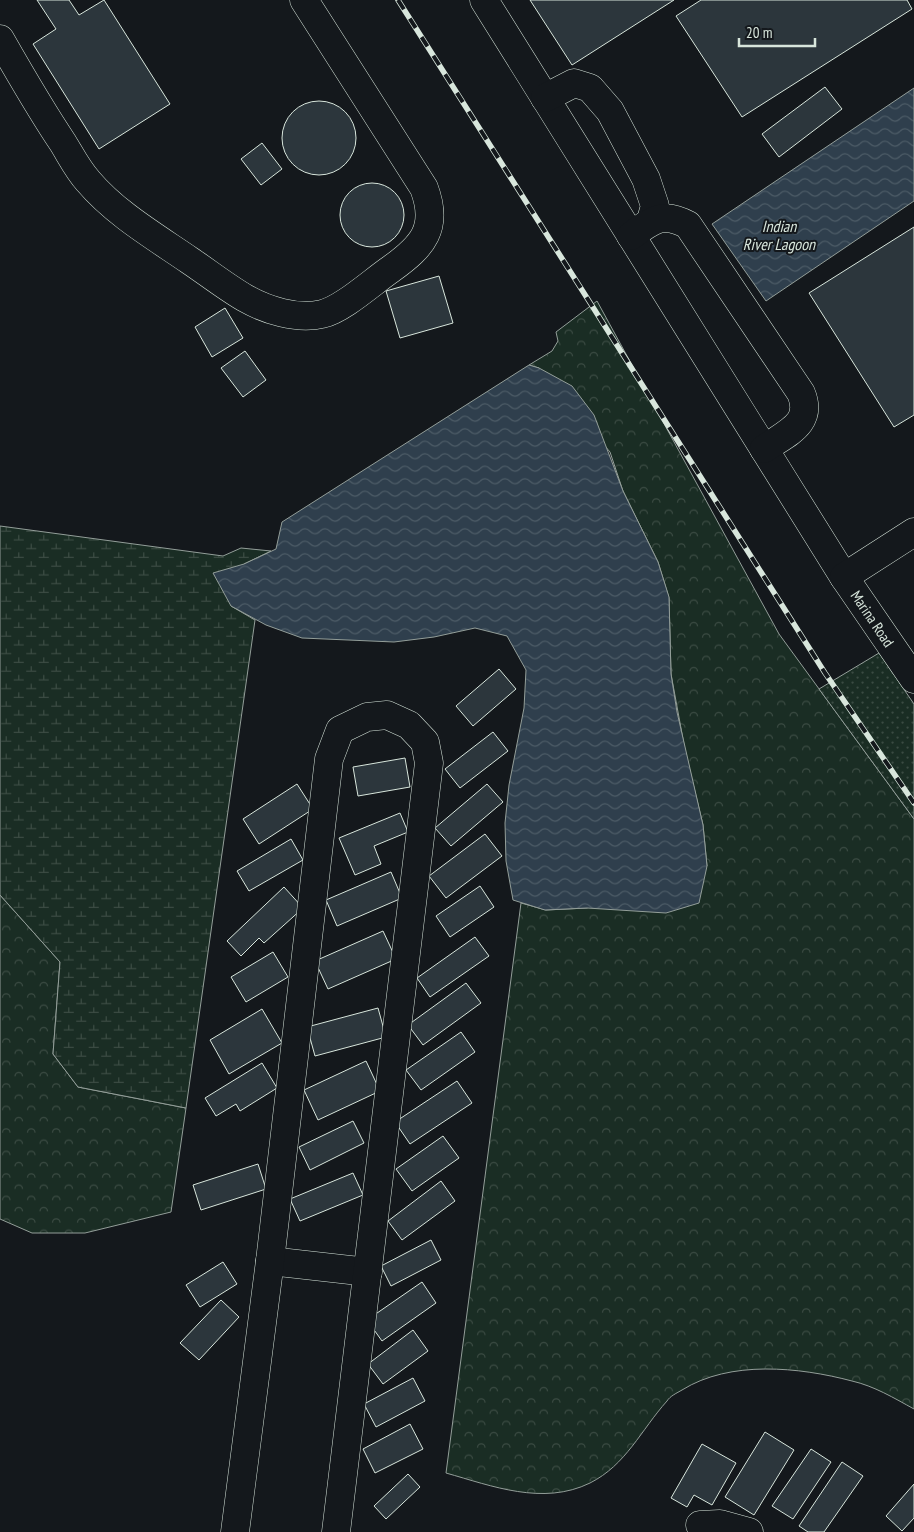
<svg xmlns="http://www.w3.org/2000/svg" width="914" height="1532" font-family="'PT Sans Narrow',sans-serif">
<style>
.forest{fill:url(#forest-crowns);stroke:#939e99}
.wetland{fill:url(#wetland-marsh);stroke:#939e99}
.park{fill:url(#park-dots);stroke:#939e99}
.water{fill:url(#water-waves);stroke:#939e99}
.building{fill:#2c363c;stroke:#d8e6dc}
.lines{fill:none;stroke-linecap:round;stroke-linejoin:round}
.minor-casing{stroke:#d8e6dc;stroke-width:29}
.minor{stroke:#14181c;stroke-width:28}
.rail-casing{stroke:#d8e6dc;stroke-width:5.5}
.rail{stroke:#14181c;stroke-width:4;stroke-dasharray:11;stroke-linecap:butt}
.labels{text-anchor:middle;stroke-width:4;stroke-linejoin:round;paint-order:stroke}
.street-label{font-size:15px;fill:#d8e6dc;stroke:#14181c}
.water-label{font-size:16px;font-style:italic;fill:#d8e6dc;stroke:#14181c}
</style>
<defs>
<pattern id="forest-crowns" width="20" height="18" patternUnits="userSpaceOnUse" patternTransform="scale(1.25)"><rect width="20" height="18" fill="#1a2d24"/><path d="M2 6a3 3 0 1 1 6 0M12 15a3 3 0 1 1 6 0" fill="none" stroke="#3b4b43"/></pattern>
<pattern id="wetland-marsh" width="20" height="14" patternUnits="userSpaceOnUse" patternTransform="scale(1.25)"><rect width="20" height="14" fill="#1a2d24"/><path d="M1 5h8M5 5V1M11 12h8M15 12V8" fill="none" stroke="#3b4b43"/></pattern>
<pattern id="park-dots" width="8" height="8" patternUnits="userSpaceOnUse" patternTransform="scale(1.25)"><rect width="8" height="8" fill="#1a2d24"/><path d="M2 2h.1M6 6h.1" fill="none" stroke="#3b4b43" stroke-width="1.8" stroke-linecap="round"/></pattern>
<pattern id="water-waves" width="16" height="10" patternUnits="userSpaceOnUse" patternTransform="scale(1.25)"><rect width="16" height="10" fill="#2f3f4d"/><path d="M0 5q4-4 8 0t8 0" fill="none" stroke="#4c5b66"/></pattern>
</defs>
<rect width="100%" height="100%" fill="#14181c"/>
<g class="forest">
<path d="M597 301 779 634 914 819V1409C894 1398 874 1386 852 1381 799 1367 730 1360 682 1390 677 1393 670 1396 667 1401 641 1430 626 1465 590 1483 543 1506 492 1486 446 1473L521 903 546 910 587 908 707 866 703 825 685 750 671 674 669 598 658 562 623 491 610 452 539 368 529 365 552 351 558 341 556 332Z"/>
<polygon points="0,895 60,962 53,1054 78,1087 186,1108 171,1212 85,1233 32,1233 0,1219"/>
</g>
<polygon class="wetland" points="0,526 223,556 241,548 271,551 244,564 231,606 255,620 186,1108 78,1087 53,1054 60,962 0,895"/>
<polygon class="park" points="879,653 914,704 914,819 819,689"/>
<g class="water">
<polygon points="914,88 914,201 766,301 712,224"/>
<polygon points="529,365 539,368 572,386 594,415 623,491 658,562 669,597 671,674 677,712 703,825 707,866 699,903 666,913 587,908 545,910 513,900 506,861 505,823 509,785 524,708 526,670 507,636 475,628 434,637 394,642 302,638 266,625 231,606 213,573 244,564 276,549 282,522"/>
</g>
<g class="building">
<polygon points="37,0 69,0 79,15 104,0 170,104 99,149 33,44 56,29"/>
<polygon points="530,0 674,0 572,65"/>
<polygon points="701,0 907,0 912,9 742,117 676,16"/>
<polygon points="825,87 842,109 779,157 762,134"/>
<circle cx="319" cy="138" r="37"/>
<polygon points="262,143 282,169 261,185 241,159"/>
<circle cx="372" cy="215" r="32"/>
<polygon points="914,227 914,415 894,427 809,293"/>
<polygon points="439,276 453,323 400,338 386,291"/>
<polygon points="225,308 243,338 212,357 195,327"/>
<polygon points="245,351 266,380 243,397 221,368"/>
<polygon points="499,669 516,689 473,726 456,706"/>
<polygon points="493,732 508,751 460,788 445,769"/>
<polygon points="405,758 410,787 358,796 353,767"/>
<polygon points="297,784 313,809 259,844 243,819"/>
<polygon points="487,784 503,802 451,846 435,828"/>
<polygon points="400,813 408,832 374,846 381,864 355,875 339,838"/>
<polygon points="485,834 502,856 446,898 429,876"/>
<polygon points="291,839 303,860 249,891 237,871"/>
<polygon points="391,872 402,898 337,926 326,900"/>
<polygon points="480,886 494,907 450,937 436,916"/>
<polygon points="284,887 303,908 264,943 259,938 241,956 227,941"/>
<polygon points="383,931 396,959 328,989 315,961"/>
<polygon points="475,937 489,956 430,997 417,978"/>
<polygon points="273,952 288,977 246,1002 231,977"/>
<polygon points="466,983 481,1003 423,1045 408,1025"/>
<polygon points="378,1008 386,1037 315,1056 307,1027"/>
<polygon points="262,1009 282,1043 229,1074 210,1040"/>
<polygon points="461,1032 475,1052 421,1090 406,1070"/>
<polygon points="366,1061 380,1091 318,1120 304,1090"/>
<polygon points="262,1063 277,1088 240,1111 236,1104 216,1116 205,1098"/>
<polygon points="457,1081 472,1103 410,1144 395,1122"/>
<polygon points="353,1121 364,1143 310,1170 299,1147"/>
<polygon points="443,1136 459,1158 412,1191 396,1169"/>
<polygon points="258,1164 266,1189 201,1210 193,1185"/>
<polygon points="353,1173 363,1195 300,1221 290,1199"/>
<polygon points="441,1181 455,1201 402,1240 388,1221"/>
<polygon points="431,1240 441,1260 391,1286 381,1266"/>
<polygon points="223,1262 237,1284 200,1307 186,1285"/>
<polygon points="422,1282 436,1303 382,1341 367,1320"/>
<polygon points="221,1300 239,1317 199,1360 180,1343"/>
<polygon points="413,1330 428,1351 383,1384 368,1364"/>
<polygon points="413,1378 425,1401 376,1427 364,1404"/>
<polygon points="410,1424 423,1449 375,1473 363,1449"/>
<polygon points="765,1432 794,1450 754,1515 725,1497"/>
<polygon points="702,1444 736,1463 712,1505 694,1495 687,1507 671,1498"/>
<polygon points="811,1449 831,1462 793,1519 772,1506"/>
<polygon points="842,1462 863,1476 824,1532 808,1532 799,1526"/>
<polygon points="408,1474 420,1487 386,1519 374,1506"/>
<polygon points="914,1484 914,1518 902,1531 886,1516"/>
</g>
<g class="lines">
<defs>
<g id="minor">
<polyline points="484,0 844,577"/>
<path d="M0 39C20 74 40 109 63 143 71 156 78 170 88 181 115 213 154 236 189 260 207 272 226 287 245 298 266 310 297 320 322 314 343 309 372 282 391 269 423 246 439 228 424 188L304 0"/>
<polyline points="545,98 574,83 590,88 610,111 646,179 655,206 651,220"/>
<path d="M631 236C652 220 663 211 688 225L801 393C814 424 786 433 764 449"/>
<polyline points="914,532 844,577 914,679"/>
<polyline points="270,1261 368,1272"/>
<polyline points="700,1525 720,1524 749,1532"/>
<polyline points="235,1532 270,1261 329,759 340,730 367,717 387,715 409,725 425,742 429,763 336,1532"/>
</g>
</defs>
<use href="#minor" class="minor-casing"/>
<use href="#minor" class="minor"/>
<defs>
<polyline id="rail" points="398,0 825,673 914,803"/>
</defs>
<use href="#rail" class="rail-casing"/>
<use href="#rail" class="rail"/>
</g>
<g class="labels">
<g class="street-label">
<text transform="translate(872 619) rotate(56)" y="5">Marina Road</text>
</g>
<g class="water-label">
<text x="779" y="232">Indian<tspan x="779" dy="18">River Lagoon</tspan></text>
</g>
</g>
<path d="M739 38v8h76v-8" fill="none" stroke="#d8e6dc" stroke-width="2.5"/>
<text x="746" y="38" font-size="15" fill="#d8e6dc" stroke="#14181c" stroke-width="4" paint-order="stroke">20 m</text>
</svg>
